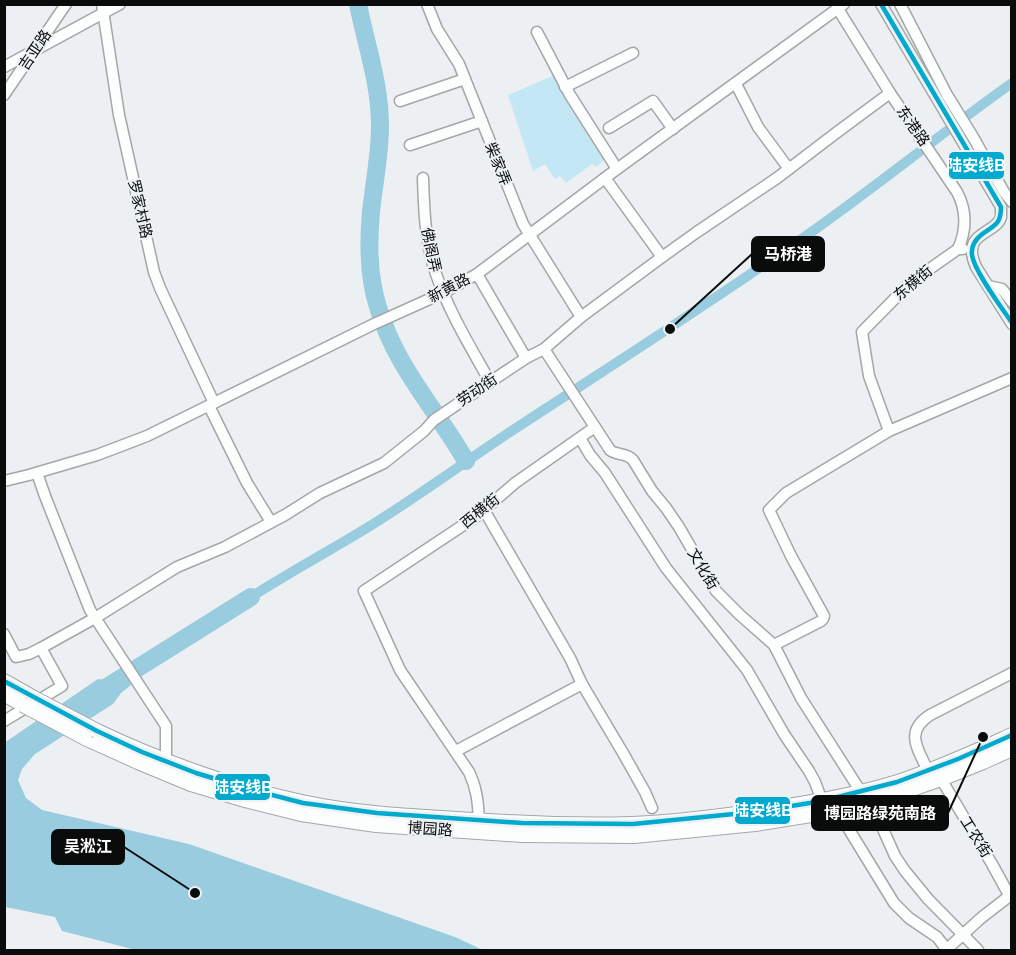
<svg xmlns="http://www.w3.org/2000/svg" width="1016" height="955" font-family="Helvetica,'Noto Sans SC',sans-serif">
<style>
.green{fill:#c4e7f5}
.water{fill:#9acce0}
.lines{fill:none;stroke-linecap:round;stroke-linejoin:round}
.canal{stroke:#9acce0;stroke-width:10}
.river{stroke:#9acce0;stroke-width:18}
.minor-casing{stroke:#a4a6a7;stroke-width:13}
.major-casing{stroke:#a4a6a7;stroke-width:16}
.minor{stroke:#fcfdfd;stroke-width:10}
.major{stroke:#fcfdfd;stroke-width:14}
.major-bridge-casing{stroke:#a4a6a7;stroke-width:16;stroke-linecap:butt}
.major-bridge{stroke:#fcfdfd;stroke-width:14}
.bus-1-casing{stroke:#ecf1f3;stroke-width:9}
.bus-1{stroke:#00a9ce;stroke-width:4.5}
.labels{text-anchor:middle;stroke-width:4.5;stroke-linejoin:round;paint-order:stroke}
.street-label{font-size:15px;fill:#0a0c0c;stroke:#ecf1f3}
.leader{fill:none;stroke:#0a0c0c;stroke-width:2}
.callout-dot{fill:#0a0c0c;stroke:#ecf1f3;stroke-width:2}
.callout{fill:#0a0c0c;stroke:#0a0c0c;stroke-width:2}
.callout-label{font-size:16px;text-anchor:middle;font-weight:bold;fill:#fff}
.line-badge{stroke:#ecf1f3;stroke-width:2}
.badge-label{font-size:16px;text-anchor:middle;font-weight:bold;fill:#fff}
</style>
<rect width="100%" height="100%" fill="#edf0f2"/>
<polygon class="green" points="555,75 605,159 596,167 592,164 566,183 560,176 555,179 545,164 533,171 508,95"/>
<polygon class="water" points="122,671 131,685 121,693 113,704 35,754 22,769 18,780 26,798 42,810 189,844 455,937 483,950 136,950 62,931 55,917 5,907 4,743 98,679 105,680"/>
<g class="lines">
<path class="canal" d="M251 597C290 572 331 550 370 526 420 495 467 460 516 428 611 366 707 305 800 240 872 190 940 134 1012 83"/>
<g class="river">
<path d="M358 4C366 45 380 83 380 126 380 155 374 183 371 212 368 244 368 276 378 307 395 366 436 409 466 461"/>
<polyline points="104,689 251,597"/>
</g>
<defs>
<g id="minor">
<polyline points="102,4 119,115 154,272 160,288 214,403"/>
<polyline points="427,4 437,29 459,64 523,224 581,317"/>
<path d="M881 4 1001 207C1001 208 1001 216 1001 217 996 235 960 231 976 267L1012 324"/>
<polyline points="900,4 947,95 973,137 1004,192 1012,202"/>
<path d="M838 9 890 93 957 192C967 211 967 229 958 249"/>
<polyline points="537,32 570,95 617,169"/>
<polyline points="4,67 120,4"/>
<polyline points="736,84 758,127 789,169"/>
<polyline points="565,87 633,53"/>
<polyline points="4,95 66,4"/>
<polyline points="400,101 465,79"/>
<polyline points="609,128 653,101 673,129"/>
<polyline points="410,145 482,121"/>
<path d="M423 178C424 210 425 243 436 274 449 312 470 346 490 382"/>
<polyline points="605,178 662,257"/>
<polyline points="477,274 526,358"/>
<polyline points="988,286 1002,289 1012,302"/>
<path d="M544 349 610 450C617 456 626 452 633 460L652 491 666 508 679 527 716 591 740 615 774 645 801 698 861 792"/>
<polyline points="209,406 247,483 271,522"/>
<polyline points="889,431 869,376 862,332 911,282 958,249 963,249"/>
<polyline points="580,438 590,455 605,473 666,568 747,670 784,734 809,771 815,782 822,801"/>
<polyline points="37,473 45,496 90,610 166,726 166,762"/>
<polyline points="4,481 29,475 97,455 147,436 374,324 443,293 477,274 617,169 844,4"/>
<polyline points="484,510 570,658 582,684"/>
<polyline points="4,634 16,657 29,654 41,648 95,618 177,567 225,547 285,515 320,493 384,463 424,431 434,420 490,382 526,358 544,349 581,317 662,257 697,232 777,178 836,133 890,93"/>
<polyline points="774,645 821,621 823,619 824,616 791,556 769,510 786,493 889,431 1012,378"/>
<polyline points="4,721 62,686 41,648"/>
<polyline points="456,751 582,684 623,753 645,792 652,808"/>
<path d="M928 771C918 749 904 732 930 715L1012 673"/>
<polyline points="941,779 992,864 1009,895"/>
<polyline points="869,802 882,827 895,856 905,871 928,899 978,950"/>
<polyline points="837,810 894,903 909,918 937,937 947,950"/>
<path d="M479 821C478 802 477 789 469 772L400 670 364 591 477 516 515 483 595 427"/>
<polyline points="946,950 981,918 1012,894"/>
</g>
<g id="major">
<polyline points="4,681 34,698"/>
<polyline points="4,694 23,705"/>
<path d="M97 731C163 762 230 787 302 802 353 813 405 816 457 819 515 823 574 826 632 824 682 822 733 815 782 807 821 801 860 794 898 782 937 769 974 752 1012 735"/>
<polyline points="85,738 138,762 191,784 245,800 301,814 376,825 522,835 634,836 755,824 811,815 837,810 901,793 941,779 983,762 1012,749"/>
</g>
</defs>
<use href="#minor" class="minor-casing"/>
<use href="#major" class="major-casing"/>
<use href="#minor" class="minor"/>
<use href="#major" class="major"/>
<defs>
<g id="major-bridge">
<polyline points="34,698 97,731"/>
<polyline points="23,705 85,738"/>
</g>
</defs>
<use href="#major-bridge" class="major-bridge-casing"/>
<use href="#major-bridge" class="major-bridge"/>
<defs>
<g id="bus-1">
<path d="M881 4 1001 207C1001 225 994 225 981 235 975 240 971 247 972 255 974 271 1002 308 1012 323"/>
<polyline points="4,681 97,731 142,752 196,773 249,789 303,803 377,813 522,823 633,824 754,812 822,801 897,782 958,759 1012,735"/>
</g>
</defs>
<use href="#bus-1" class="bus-1-casing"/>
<use href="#bus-1" class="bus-1"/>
</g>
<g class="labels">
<g class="street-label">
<text transform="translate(35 50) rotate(-56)" y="5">吉亚路</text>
<text transform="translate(913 126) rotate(55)" y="5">东港路</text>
<text transform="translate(498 164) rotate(68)" y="5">柴家弄</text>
<text transform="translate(140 209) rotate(77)" y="5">罗家村路</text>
<text transform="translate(431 250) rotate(78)" y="5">佛阁弄</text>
<text transform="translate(913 283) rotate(-40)" y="5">东横街</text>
<text transform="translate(449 288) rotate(-28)" y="5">新黄路</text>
<text transform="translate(477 390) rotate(-34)" y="5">劳动街</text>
<text transform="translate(480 511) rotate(-39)" y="5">西横街</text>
<text transform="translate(703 569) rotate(59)" y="5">文化街</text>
<text transform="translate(430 829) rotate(4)" y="5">博园路</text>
<text transform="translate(976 837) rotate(58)" y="5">工农街</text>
</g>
</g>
<path class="leader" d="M670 329L752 254M983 737L948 813M195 893L124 847"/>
<g class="callout-dot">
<circle cx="670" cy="329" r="6"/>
<circle cx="983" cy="737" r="6"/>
<circle cx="195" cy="893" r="6"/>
</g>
<g class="callout">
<rect x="752" y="237" width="72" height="34" rx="6"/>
<rect x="812" y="796" width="136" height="34" rx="6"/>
<rect x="52" y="830" width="72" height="34" rx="6"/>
</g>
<g class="callout-label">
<text x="788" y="260">马桥港</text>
<text x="880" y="819">博园路绿苑南路</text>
<text x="88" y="852">吴淞江</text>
</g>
<g class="line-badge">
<rect x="948" y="151" width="57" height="29" rx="6" fill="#00a9ce"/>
<rect x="214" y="773" width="57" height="28" rx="6" fill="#00a9ce"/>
<rect x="734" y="796" width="57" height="29" rx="6" fill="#00a9ce"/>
</g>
<g class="badge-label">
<text x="976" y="171">陆安线B</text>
<text x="243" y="793">陆安线B</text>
<text x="763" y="816">陆安线B</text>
</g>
<rect width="1016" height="955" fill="none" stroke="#0a0c0c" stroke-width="12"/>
</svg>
